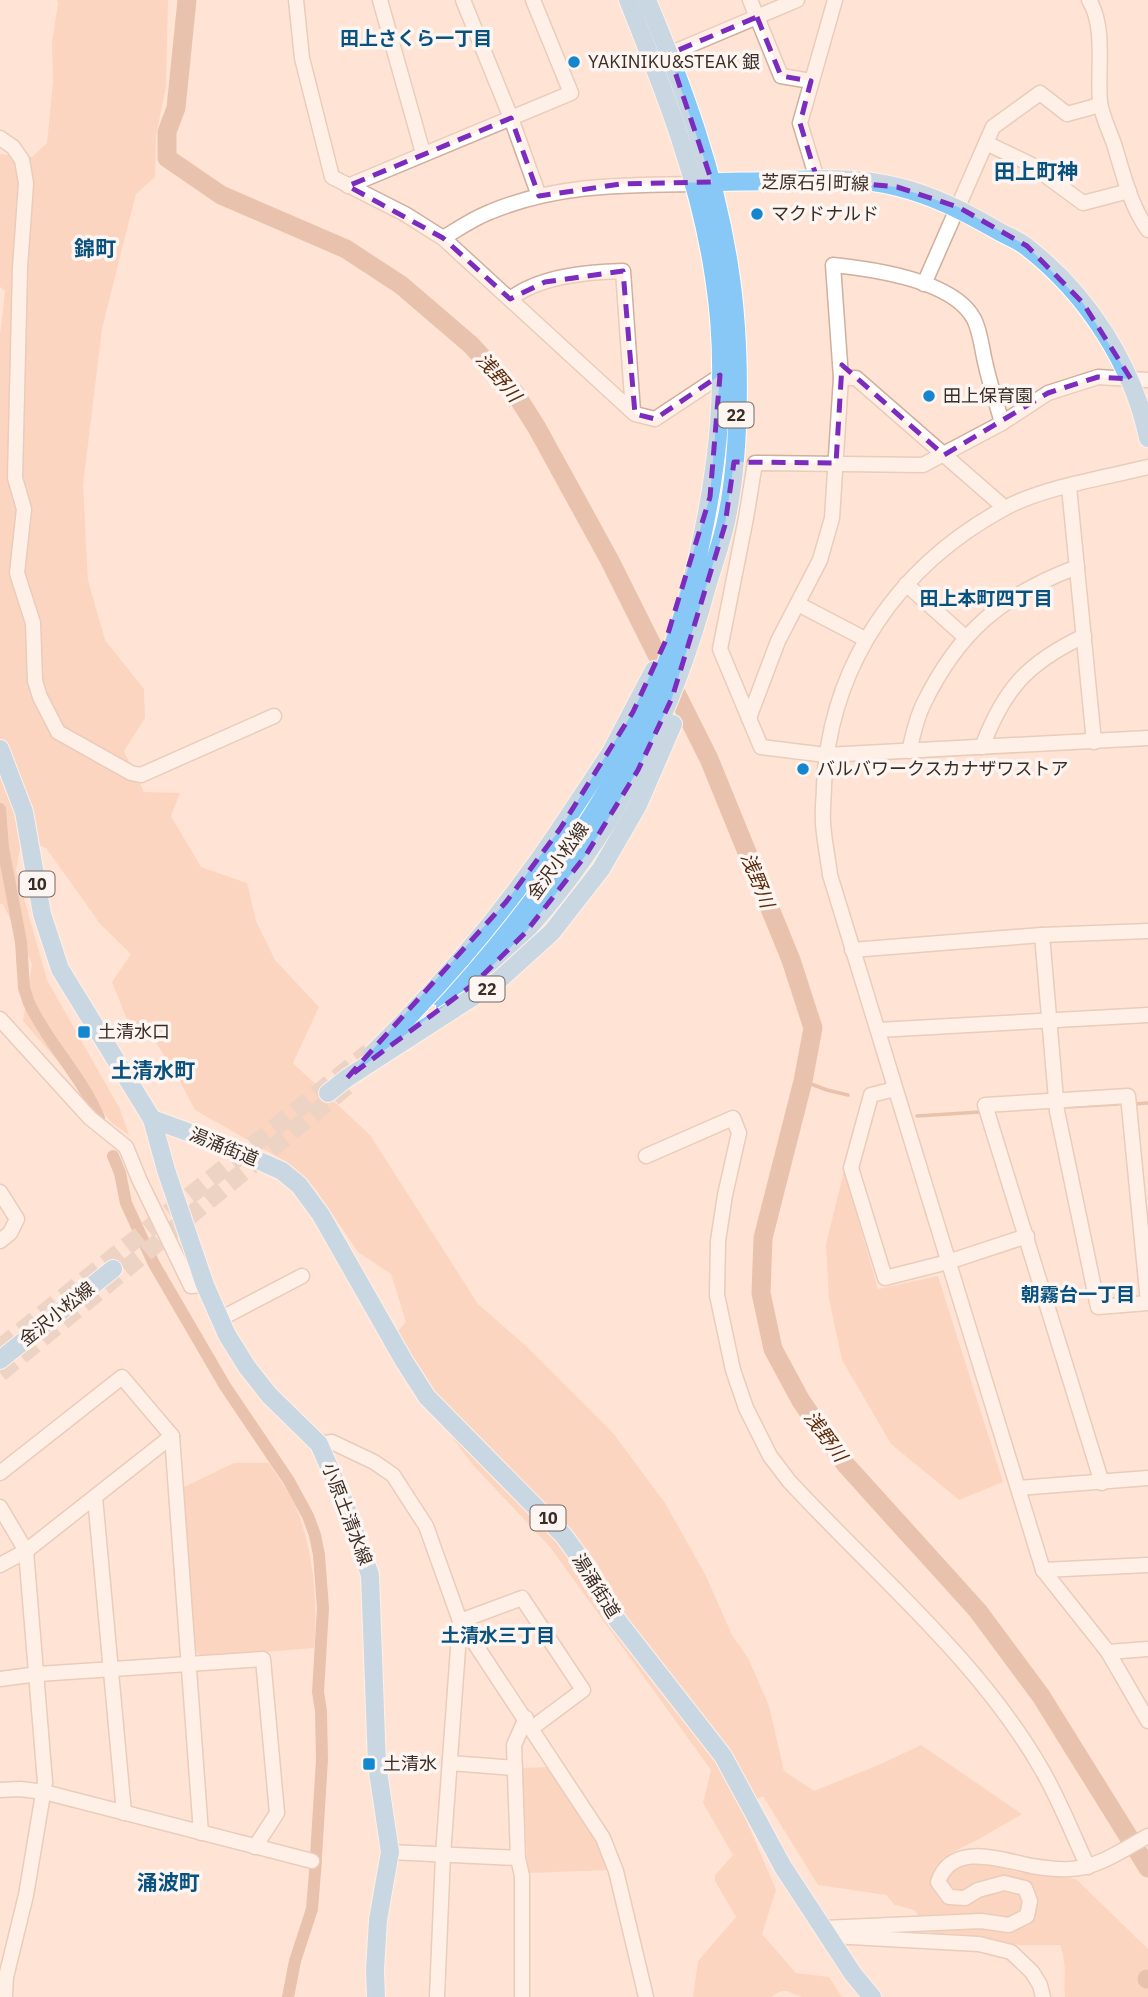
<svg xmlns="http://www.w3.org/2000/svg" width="1148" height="1997" font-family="'IBM Plex Sans','Noto Sans JP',sans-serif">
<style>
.green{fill:#f7c4a9}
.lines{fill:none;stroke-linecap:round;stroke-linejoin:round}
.stream{stroke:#cd9a7e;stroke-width:3.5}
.canal{stroke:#cd9a7e;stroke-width:12}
.river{stroke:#cd9a7e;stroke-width:19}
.major-tunnel{stroke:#d8bfb1;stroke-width:18;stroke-dasharray:18 9;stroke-linecap:butt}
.minor-casing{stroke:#d0af9d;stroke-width:17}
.major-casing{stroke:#fff;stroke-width:20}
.minor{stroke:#fff;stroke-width:14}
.major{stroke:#88c8f6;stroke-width:18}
.major-bridge-casing{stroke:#fff;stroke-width:20;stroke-linecap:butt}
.major-bridge{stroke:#88c8f6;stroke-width:18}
.marked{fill:none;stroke:#7b2cbf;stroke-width:5;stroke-dasharray:14 9;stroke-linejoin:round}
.poi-dot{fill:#1386cf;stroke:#fcf5f1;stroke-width:2.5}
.labels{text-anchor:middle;stroke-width:7;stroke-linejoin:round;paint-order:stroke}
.shield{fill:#fcf5f1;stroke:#746963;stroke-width:2}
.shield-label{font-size:16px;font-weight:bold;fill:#3a2d26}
.poi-label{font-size:18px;fill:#3a2d26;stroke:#fcf5f1;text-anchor:start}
.street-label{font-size:18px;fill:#3a2d26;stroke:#fcf5f1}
.neighbourhood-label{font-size:19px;font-weight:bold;fill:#09517f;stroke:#fcf5f1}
.water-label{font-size:19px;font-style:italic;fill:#5a2a0a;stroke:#fcf5f1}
.quarter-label{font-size:21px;font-weight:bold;fill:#09517f;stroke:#fcf5f1}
</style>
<rect width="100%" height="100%" fill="#ffe3d4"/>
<g class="green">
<path d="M57 0H168L166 86 156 136 155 177 136 194 102 329 83 485 88 580 105 640 144 689 145 718 124 751 144 792 180 793 171 816 201 867 247 883 256 921 275 960 319 1007 293 1063 370 1135 478 1304 525 1345 613 1433 665 1503 705 1574 732 1635 748 1658 769 1706 784 1771 814 1791 881 1764 921 1745 1022 1814 979 1839 949 1854 1017 1872 1076 1879 1148 1949V1997H1065C1063 1975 1068 1968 1060 1945H1021L932 1934 914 1910 895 1905 886 1895 818 1885 763 1796 741 1808 776 1890 762 1934 796 1973 829 1977 842 1997C830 1997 814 1997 802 1997 787 1993 788 1986 771 1997H693L698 1961 736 1917 715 1881V1875L733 1855 703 1803 711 1770 550 1547 473 1465 384 1347 406 1322 391 1274 358 1252 316 1190 290 1164 195 1110 175 1072 154 1040 128 1022 112 982 131 954 101 925 46 848 22 838 16 870 47 980 120 1109 129 1135 113 1124 23 1021 32 964 3 904H0V335L5 291 0 287V154L32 157 47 143 53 82 52 42 58 4Z"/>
<polygon points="844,1171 878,1289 938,1276 1003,1482 959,1500 891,1444 842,1360 829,1299 826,1244"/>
<path d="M234 1463H269C279 1479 293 1497 299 1515 314 1557 318 1604 314 1648L201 1657 195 1650 182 1488Z"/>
<polygon points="550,1767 599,1844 609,1870 528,1873 522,1768"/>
</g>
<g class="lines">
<g class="stream">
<polyline points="803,1081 827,1090 848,1095"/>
<polyline points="1134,1104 1148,1103"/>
<polyline points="1067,1107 1118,1104"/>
<polyline points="917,1116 980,1112"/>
</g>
<g class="canal">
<polyline points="0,809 3,848 21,942 24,988 28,1000"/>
<path d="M29 1003C48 1044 82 1076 99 1118"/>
<polyline points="113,1156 120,1173 126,1203 154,1264 225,1386 289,1481 308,1516 315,1535 319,1555 323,1608 318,1692 321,1711 322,1760 316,1856"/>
<polyline points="288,1997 295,1961 312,1909 316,1860"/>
</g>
<g class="river">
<polyline points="187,0 176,108 167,132 167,158 221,195 346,249 401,285 471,345 515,393 537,428 609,559 709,759 791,960 813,1028 803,1081 763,1238 761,1293 773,1349 801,1401 846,1465 978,1611 1041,1696 1148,1868"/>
<polyline points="1147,1979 1148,1979"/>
</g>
<g class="major-tunnel">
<polyline points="0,1348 369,1052"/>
<polyline points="0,1373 347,1086"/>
</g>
<defs>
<g id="minor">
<polyline points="296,0 302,58 332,177 405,214 443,238 635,414 655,419 720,376"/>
<polyline points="380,0 423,153"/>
<polyline points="463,0 511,118 539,196"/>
<polyline points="750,0 781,76 811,81"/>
<path d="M1089 0C1106 27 1097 71 1100 102 1102 116 1109 130 1114 144 1123 173 1130 205 1148 230"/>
<polyline points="669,54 797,0"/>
<polyline points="0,138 13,147 22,160 26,183 20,268 15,478 24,509 17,573 33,623 35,681 40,697 58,732 131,773 141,775 274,716"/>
<polyline points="986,143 1030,164 1083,203 1129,191"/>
<polyline points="817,179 800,123 835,0"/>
<polyline points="348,186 571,93 533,0"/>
<path d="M443 238C458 229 474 218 490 212 557 184 623 185 694 184"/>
<polyline points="924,284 993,127 1040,93 1067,114 1100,105"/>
<path d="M510 299C540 276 586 272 623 271L633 412"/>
<polyline points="841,378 856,378 1005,508"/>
<polyline points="1148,380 1098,377 1048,393 1002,423 923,465 755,463 746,518 720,649 761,747 826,755 1148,738"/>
<path d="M1148 467C1104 478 1044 487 1005 508 899 565 830 664 824 785 824 797 822 810 823 823 824 840 828 858 830 875L1043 1570 1148 1565"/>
<polyline points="1069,487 1094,742"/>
<polyline points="906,584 965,637"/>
<polyline points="798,604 865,639"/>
<path d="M749 718 778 641 820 560 832 518 841 378 833 265C872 269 953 280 974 319 981 333 982 351 986 366 990 385 997 404 1002 423"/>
<path d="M982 747C1004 689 1027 663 1084 636"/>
<path d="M909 751C913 736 916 719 923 705 958 632 1002 595 1077 567"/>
<polyline points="1042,935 1057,1111 1098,1307 1148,1303"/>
<polyline points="852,950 1042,935 1148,931"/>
<polyline points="0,1019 90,1118 126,1147 139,1179 191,1286 205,1285"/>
<polyline points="878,1030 1148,1015"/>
<polyline points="895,1089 871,1095 851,1168 885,1278 948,1262 1027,1236"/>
<path d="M646 1156 733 1118 739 1133 725 1195 718 1241 717 1295 733 1370 746 1408 770 1456 789 1481C874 1573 980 1661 1042 1770 1060 1801 1073 1835 1088 1867"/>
<polyline points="0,1192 17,1219 10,1233 0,1241"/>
<polyline points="220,1319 302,1276"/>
<polyline points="319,1444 332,1442 374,1462 393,1475 426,1526 460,1621 603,1838 616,1871 646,1997"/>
<polyline points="0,1473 122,1377 172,1436 201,1833"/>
<polyline points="1102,1483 985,1105 1128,1096 1148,1302"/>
<polyline points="1018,1488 1148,1478"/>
<polyline points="95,1497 124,1813"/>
<polyline points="0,1507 26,1551 45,1782 26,1895 6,1977 5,1997"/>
<polyline points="0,1565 26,1551 172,1436"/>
<polyline points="1043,1570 1108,1652 1148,1721"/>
<polyline points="460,1621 522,1598 583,1690 532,1728"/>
<polyline points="1108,1652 1148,1649"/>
<polyline points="0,1679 38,1674 263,1659 277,1813 255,1847"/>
<polyline points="450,1763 515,1768"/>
<polyline points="0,1790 20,1789 44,1792 312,1861"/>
<polyline points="390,1852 518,1858"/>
<path d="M823 1928 981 1921 1009 1925 1027 1916 1030 1901 1025 1888 1004 1883 978 1890 965 1898 949 1897 938 1882C952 1841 1001 1860 1032 1866 1044 1868 1058 1870 1070 1869 1098 1868 1124 1849 1148 1836"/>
<polyline points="832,1936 979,1944 1011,1952 1032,1972 1040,1985 1043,1997"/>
<polyline points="437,1997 443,1855 460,1621"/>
<polyline points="522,1997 522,1876 518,1858 514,1745 526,1718"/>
</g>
<g id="major">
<path d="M701 183C724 181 747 182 770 181 812 179 856 176 898 187 935 196 967 213 1000 232 1009 237 1020 241 1028 248 1087 294 1133 365 1148 438"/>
<polyline points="0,749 24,812 42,914 60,969 152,1119 166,1170 205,1285 227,1335 247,1367 269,1395 319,1444 343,1499 370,1575 377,1765 390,1852 378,1920 375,1970 376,1997"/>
<polyline points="560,829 611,752 654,670"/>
<polyline points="601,869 638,805 673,724"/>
<path d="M436 996C582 869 669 711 705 523 721 443 727 358 714 277 700 181 664 90 628 0"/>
<path d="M445 1007C578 900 662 753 706 590 712 569 720 547 725 526 742 452 741 340 729 265 715 173 683 86 647 0"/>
<polyline points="328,1093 347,1078"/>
<polyline points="152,1119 226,1146 282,1171 299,1185 321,1215 404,1361 427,1397 564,1536 589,1570 617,1620 723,1756 783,1867 853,1974 872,1997"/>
<polyline points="0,1360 113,1269"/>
</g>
</defs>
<use href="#minor" class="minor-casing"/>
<use href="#major" class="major-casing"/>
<use href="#minor" class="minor"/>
<use href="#major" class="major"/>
<defs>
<g id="major-bridge">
<path d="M372 1054C441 986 506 910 560 829"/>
<polyline points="347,1078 499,980 552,932 601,869"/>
</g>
</defs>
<use href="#major-bridge" class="major-bridge-casing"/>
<use href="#major-bridge" class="major-bridge"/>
</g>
<path d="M0 0H1148V1997H0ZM757 17 781 76 811 81 800 123 817 179 897 187 958 207 1027 246 1083 303 1131 379 1098 377 1048 393 944 455 842 365 836 463 734 462 725 525 672 698 638 770 586 855 525 933 475 983 347 1078 506 902 560 829 633 712 666 640 710 497 720 375 655 419 635 414 623 271 545 282 510 299 443 238 348 186 511 118 539 196 621 184 712 182 669 54Z" fill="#ffe3d4" fill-opacity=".55" fill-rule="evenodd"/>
<path class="marked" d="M757 17 781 76 811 81 800 123 817 179 897 187 958 207 1027 246 1083 303 1131 379 1098 377 1048 393 944 455 842 365 836 463 734 462 725 525 672 698 638 770 586 855 525 933 475 983 347 1078 506 902 560 829 633 712 666 640 710 497 720 375 655 419 635 414 623 271 545 282 510 299 443 238 348 186 511 118 539 196 621 184 712 182 669 54Z"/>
<g class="poi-dot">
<circle cx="574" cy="62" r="7"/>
<circle cx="757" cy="214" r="7"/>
<circle cx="929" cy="396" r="7"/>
<circle cx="803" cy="769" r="7"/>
<rect x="77" y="1025" width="14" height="14" rx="3.5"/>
<rect x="362" y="1757" width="14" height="14" rx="3.5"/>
</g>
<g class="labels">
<g class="shield">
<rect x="718.5" y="402.5" width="35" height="25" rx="5"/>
<rect x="19.5" y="871.5" width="35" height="25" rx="5"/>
<rect x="469.5" y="976.5" width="35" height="25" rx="5"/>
<rect x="530.5" y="1505.5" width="35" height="25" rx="5"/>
</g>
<g class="shield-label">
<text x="736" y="421">22</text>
<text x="37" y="890">10</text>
<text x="487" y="995">22</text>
<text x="548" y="1524">10</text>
</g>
<g class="poi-label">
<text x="588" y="68">YAKINIKU&amp;STEAK 銀</text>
<text x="771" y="220">マクドナルド</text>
<text x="943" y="402">田上保育園</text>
<text x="817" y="775">バルバワークスカナザワストア</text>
<text x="98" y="1038">土清水口</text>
<text x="383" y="1770">土清水</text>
</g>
<g class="street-label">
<text transform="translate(815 183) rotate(1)" y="6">芝原石引町線</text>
<text transform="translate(558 861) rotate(-54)" y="6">金沢小松線</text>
<text transform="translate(224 1147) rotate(22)" y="6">湯涌街道</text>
<text transform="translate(57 1314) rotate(-39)" y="6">金沢小松線</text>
<text transform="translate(347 1514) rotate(69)" y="6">小原土清水線</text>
<text transform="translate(596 1586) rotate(58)" y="6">湯涌街道</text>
</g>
<g class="neighbourhood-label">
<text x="416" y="45">田上さくら一丁目</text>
<text x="986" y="605">田上本町四丁目</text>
<text x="1078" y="1301">朝霧台一丁目</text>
<text x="498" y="1642">土清水三丁目</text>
</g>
<g class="water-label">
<text transform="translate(499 377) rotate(50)" y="7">浅野川</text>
<text transform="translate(758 880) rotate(68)" y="7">浅野川</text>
<text transform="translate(826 1436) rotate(54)" y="7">浅野川</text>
</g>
<g class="quarter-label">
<text x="1036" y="179">田上町神</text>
<text x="95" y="256">錦町</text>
<text x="153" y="1078">土清水町</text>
<text x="168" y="1890">涌波町</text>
</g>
</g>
</svg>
